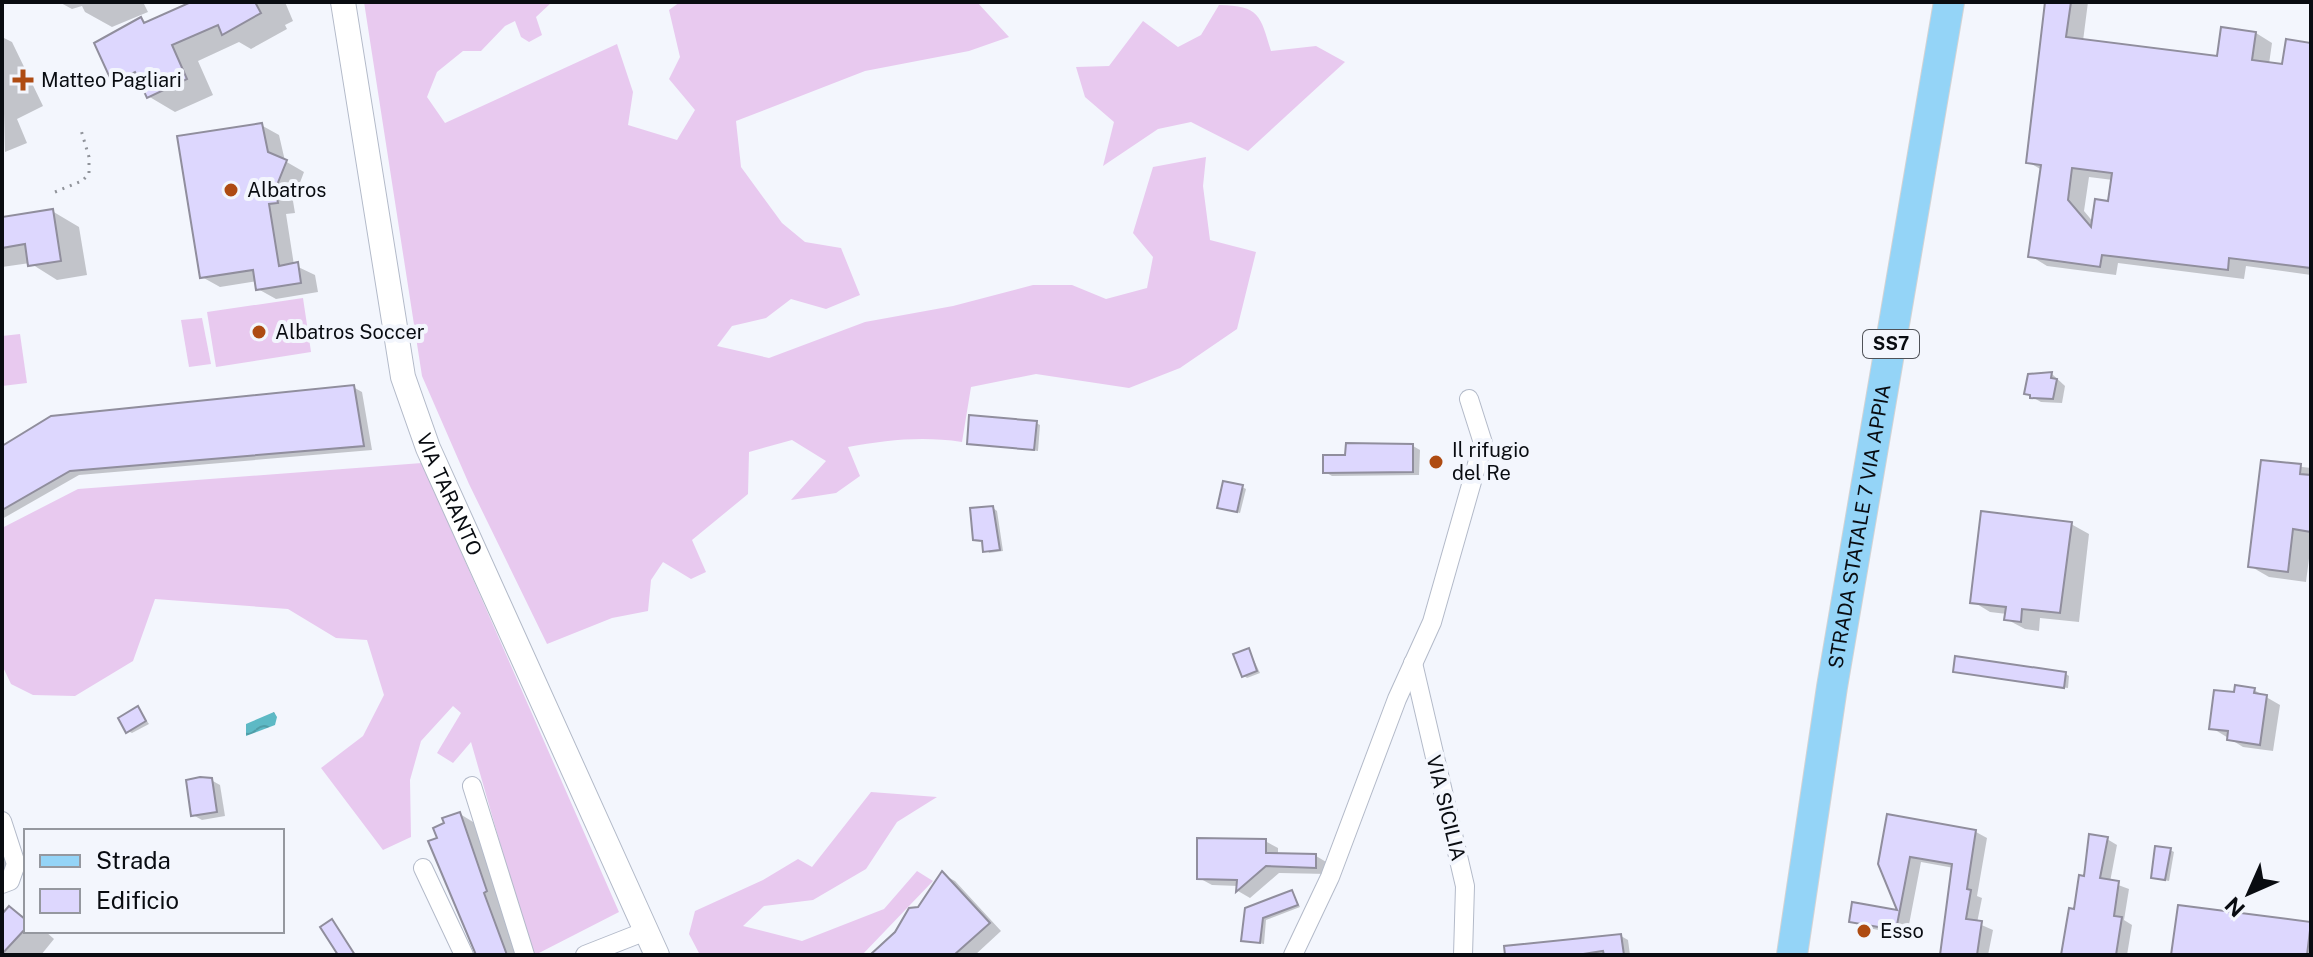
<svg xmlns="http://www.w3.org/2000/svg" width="2313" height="957" font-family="'Public Sans',sans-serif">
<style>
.grass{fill:#e8c9ef}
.water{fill:url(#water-waves)}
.shadow{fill:#0003;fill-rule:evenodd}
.building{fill:#ddd7fe;stroke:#908e9d;stroke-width:2;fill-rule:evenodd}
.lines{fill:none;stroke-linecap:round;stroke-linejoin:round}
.minor-casing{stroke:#b3bac9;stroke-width:20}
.tertiary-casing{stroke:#b3bac9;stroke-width:26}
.primary-casing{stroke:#d3d3d4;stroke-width:32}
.path{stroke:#90939a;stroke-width:3;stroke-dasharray:2 6;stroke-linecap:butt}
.minor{stroke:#fff;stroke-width:18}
.tertiary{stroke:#fff;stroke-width:24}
.primary{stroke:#94d4f7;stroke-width:30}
.poi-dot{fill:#ae4b12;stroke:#f3f6fd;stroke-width:3}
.labels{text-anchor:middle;stroke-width:8;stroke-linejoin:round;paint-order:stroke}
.shield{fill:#f3f6fd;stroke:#4f5258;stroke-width:2}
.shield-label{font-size:18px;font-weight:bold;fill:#090c11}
.poi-label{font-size:20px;fill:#090c11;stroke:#f3f6fd;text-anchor:start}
.street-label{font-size:20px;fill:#090c11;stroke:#f3f6fd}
</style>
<defs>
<pattern id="water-waves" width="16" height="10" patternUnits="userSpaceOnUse" patternTransform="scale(2)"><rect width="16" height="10" fill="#5db9c5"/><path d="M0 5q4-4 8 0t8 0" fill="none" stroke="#509ea8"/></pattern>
</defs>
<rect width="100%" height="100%" fill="#f3f6fd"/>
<g class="grass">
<path d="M364 2H552L536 17 542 35 529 42 521 37 515 21 505 26 481 51H463L437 72 427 97 445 123 617 44 633 92 628 125 677 140 695 110 669 79 680 57 669 10 680 2H977L1009 37 969 51 865 71 736 121 741 167 782 223 805 242 841 248 860 295 826 309 791 299 766 318 732 326 717 346 769 358 865 322 953 306 1033 285H1072L1106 299 1147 288 1153 257 1133 233 1153 167 1206 157 1203 186 1210 240 1256 252 1237 329 1180 368 1129 388 1036 374 971 387 962 442C922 436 887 440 848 447L860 476 836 493 791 500 826 461 792 440 749 452 748 494 692 540 706 572 691 579 663 562 651 580 648 611 612 618 547 644 469 484 422 376Z"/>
<path d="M1219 5C1260 6 1260 15 1271 51L1316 46 1345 62 1248 151 1191 122 1158 129 1103 166 1114 122 1085 97 1076 67 1109 66 1143 21 1178 47 1201 35Z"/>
<polygon points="303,298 311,352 216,367 207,312"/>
<polygon points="202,318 211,364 189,367 181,320"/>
<polygon points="20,334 27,383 2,386 2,336"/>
<polygon points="422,463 619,912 535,955 532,955 471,742 453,763 437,753 461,713 453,706 421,741 410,780 411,837 383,850 321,768 363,736 384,695 367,640 336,638 288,609 155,599 133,661 75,696 33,695 11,684 2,665 2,528 78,489"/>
<polygon points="871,792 937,797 897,822 866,869 813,900 764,906 743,926 802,941 884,909 917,871 933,881 862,955 700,955 689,934 695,911 763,880 798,859 812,867"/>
</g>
<polygon class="water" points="274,712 277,717 275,725 246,736 246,724"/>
<g class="shadow">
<polygon points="59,2 143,2 148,12 112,27 85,12 82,6 72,9"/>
<polygon points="193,2 285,2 293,21 285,25 287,29 251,49 239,42 198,61 213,95 175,112 148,96 145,89 139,92 112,76 141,20 148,23"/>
<path d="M2048 2H2088L2083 41 2219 58 2256 33 2272 43 2269 64 2284 66 2311 45V275L2246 266 2244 279 2118 263 2116 275 2047 266 2031 256 2042 170 2028 162ZM2089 177 2113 180 2110 203 2094 223 2084 211Z"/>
<polygon points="2,37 12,42 43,106 17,119 27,143 5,152"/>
<polygon points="261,125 279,135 285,161 304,172 293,201 295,213 286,214 294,265 315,275 318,292 276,299 258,289 257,281 220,287 202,277"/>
<polygon points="52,211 79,227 87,275 57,280 30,263 2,267 2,219"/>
<polygon points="2052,374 2065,386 2062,403 2041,402 2032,397"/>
<polygon points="353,387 362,392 372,450 79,475 2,519 2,448"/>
<polygon points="1036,423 1040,425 1038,451 969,443"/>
<polygon points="1413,446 1420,450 1419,475 1332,476 1325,472 1347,457"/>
<polygon points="2263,462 2311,468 2311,543 2306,582 2269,577 2250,566"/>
<polygon points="1242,487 1246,489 1240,513 1223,509"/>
<polygon points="993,508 997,511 1003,551 989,553 984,542 975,539"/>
<polygon points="2071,524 2089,534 2079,622 2040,618 2039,631 2025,629 2006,619 2007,614 1990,612 1972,601"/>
<polygon points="1249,650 1260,673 1247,678 1243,675"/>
<polygon points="1959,673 2066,674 2069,676 2068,688"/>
<polygon points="2254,690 2280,705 2273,751 2243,747 2212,728 2236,695"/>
<polygon points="138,709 149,724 132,733 128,731"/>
<polygon points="211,780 220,785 225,816 202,820 193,815"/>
<polygon points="460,814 478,825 520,955 477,955 439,839"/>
<polygon points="1976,832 1987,838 1977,896 1982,898 1977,923 1993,930 1988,955 1942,955 1954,868 1921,862 1907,935 1862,927 1851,921 1854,904 1900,913 1880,864"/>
<polygon points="2,836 18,845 23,872 2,880"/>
<polygon points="2107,839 2117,845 2110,882 2129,889 2124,920 2132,925 2127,955 2063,955 2085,878"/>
<polygon points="1265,841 1278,848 1278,855 1316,856 1328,863 1328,874 1279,873 1250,898 1238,891 1238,886 1212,885 1199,878"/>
<polygon points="2170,850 2174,852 2169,881 2157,879 2154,877"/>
<polygon points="942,874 955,881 1001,931 975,955 869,955 919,909"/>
<polygon points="1292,892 1300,907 1266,920 1264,944 1243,940 1247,909"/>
<polygon points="10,908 26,918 26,931 45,931 54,939 41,955 2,955 2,917"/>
<polygon points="2179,908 2311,924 2311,955 2173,955"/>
<polygon points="1621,936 1628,940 1630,955 1531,955"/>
</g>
<g class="building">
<polygon points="191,2 255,2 261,13 222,35 218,25 172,45 187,79 147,98 135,72 121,79 119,74 110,78 94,43 141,17 144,23"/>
<path d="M2045 2H2071L2066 37 2217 56 2221 27 2256 32 2252 60 2282 64 2286 39 2311 43V268L2229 258 2228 270 2102 255 2100 267 2028 257 2041 165 2026 163ZM2072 168 2112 173 2108 201 2095 199 2091 227 2068 200Z"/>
<polygon points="262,123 268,152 287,160 275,190 278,203 269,204 279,266 298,262 301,283 256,290 253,270 200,278 177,136"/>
<polygon points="53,209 61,261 28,266 25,244 2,248 2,217"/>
<polygon points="2052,372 2051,378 2057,379 2053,399 2030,398 2030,395 2024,394 2028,374"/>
<polygon points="354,385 364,446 70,471 2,510 2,446 51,416"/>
<polygon points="969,415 1037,421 1034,450 967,444"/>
<polygon points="1346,443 1413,444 1413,472 1323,473 1323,455 1345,455"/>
<polygon points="2261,460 2301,464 2300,474 2311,475 2311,532 2293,529 2288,572 2248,567"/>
<polygon points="1223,481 1243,485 1237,512 1217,508"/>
<polygon points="993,506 1000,550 983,552 982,541 973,540 970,508"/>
<polygon points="1981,511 2072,522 2060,613 2022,609 2021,622 2004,620 2006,607 1970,603"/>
<polygon points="1249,648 1257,671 1242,677 1233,654"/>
<polygon points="1955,656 2066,672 2064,688 1953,672"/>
<polygon points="2235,685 2255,688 2254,693 2267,695 2260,745 2227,740 2228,731 2209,729 2214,690 2234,692"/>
<polygon points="138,706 146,721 126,733 118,718"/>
<polygon points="200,777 212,778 217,812 191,816 186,780"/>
<polygon points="460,812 487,891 484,893 507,955 476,955 428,841 437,838 433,828 444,823 442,818"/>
<polygon points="1887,814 1976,830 1967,889 1971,890 1966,919 1982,921 1977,955 1940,955 1952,864 1910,857 1896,930 1849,922 1852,902 1897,910 1878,864"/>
<polygon points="2089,834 2108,837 2100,878 2119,881 2114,916 2122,917 2116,955 2061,955 2069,908 2074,909 2079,875 2084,876"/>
<polygon points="1197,838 1266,839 1266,853 1316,854 1316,868 1266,866 1236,892 1237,880 1197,879"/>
<polygon points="2155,846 2171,848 2165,880 2151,878"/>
<polygon points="942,871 990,923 954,955 870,955 895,932 909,908 918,907"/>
<polygon points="1292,890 1298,905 1263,918 1260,943 1241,941 1245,908"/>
<polygon points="2178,905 2311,922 2307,955 2171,955"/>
<polygon points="9,906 26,920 26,928 2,954 2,914"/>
<polygon points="332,919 355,955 338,955 320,927"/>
<polygon points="1621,934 1624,955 1604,955 1603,951 1577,955 1505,955 1504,946"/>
</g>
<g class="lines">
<defs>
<g id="minor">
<polyline points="1413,663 1465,886 1463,955"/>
<polyline points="472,786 525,955"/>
<polyline points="2,821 16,864 10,881 2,884"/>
<polyline points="423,868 464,955"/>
<polyline points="585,955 646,931"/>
<polyline points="1293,955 1330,877 1397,699 1432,622 1483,443 1469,399"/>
</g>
<g id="tertiary">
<path id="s1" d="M343 2 403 377 428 448 657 955"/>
</g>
<g id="primary">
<path id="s2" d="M1792 955 1832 687 1949 2"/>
</g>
</defs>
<use href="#minor" class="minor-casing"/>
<use href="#tertiary" class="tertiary-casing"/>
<use href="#primary" class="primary-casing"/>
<polyline class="path" points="55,192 82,181 89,174 89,157 81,130"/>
<use href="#minor" class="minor"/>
<use href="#tertiary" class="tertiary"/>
<use href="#primary" class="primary"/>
</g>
<g class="poi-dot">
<path d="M19 68h8v8h8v8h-8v8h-8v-8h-8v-8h8z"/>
<circle cx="231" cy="190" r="8"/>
<circle cx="259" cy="332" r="8"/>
<circle cx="1436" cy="462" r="8"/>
<circle cx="1864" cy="931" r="8"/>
</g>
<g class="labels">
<rect class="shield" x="1863" y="330" width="56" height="28" rx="6"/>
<g class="shield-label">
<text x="1891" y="350">SS7</text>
</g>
<g class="poi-label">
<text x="41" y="87">Matteo Pagliari</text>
<text x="247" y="197">Albatros</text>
<text x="275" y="339">Albatros Soccer</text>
<text x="1452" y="457">Il rifugio<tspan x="1452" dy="23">del Re</tspan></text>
<text x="1880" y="938">Esso</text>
</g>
<g class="street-label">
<text dy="7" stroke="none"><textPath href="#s1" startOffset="506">VIA TARANTO</textPath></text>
<text dy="7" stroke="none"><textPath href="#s2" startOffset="434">STRADA STATALE 7 VIA APPIA</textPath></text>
<text transform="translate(1446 808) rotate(76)" y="7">VIA SICILIA</text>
</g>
</g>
<rect width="2313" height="957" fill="none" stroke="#090c11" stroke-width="8"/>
<rect x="24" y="829" width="260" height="104" fill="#f3f6fd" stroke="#95989f" stroke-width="2"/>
<rect x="40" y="855" width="40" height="12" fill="#94d4f7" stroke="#95989f" stroke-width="2"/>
<text x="96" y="869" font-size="24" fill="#090c11">Strada</text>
<rect x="40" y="889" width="40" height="24" fill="#ddd7fe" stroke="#95989f" stroke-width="2"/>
<text x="96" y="909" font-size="24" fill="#090c11">Edificio</text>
<g transform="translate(2249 893) rotate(225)" stroke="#f3f6fd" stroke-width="6" paint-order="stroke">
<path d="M0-6L14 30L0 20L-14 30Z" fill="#090c11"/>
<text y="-12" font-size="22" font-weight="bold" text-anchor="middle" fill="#090c11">N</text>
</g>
</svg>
